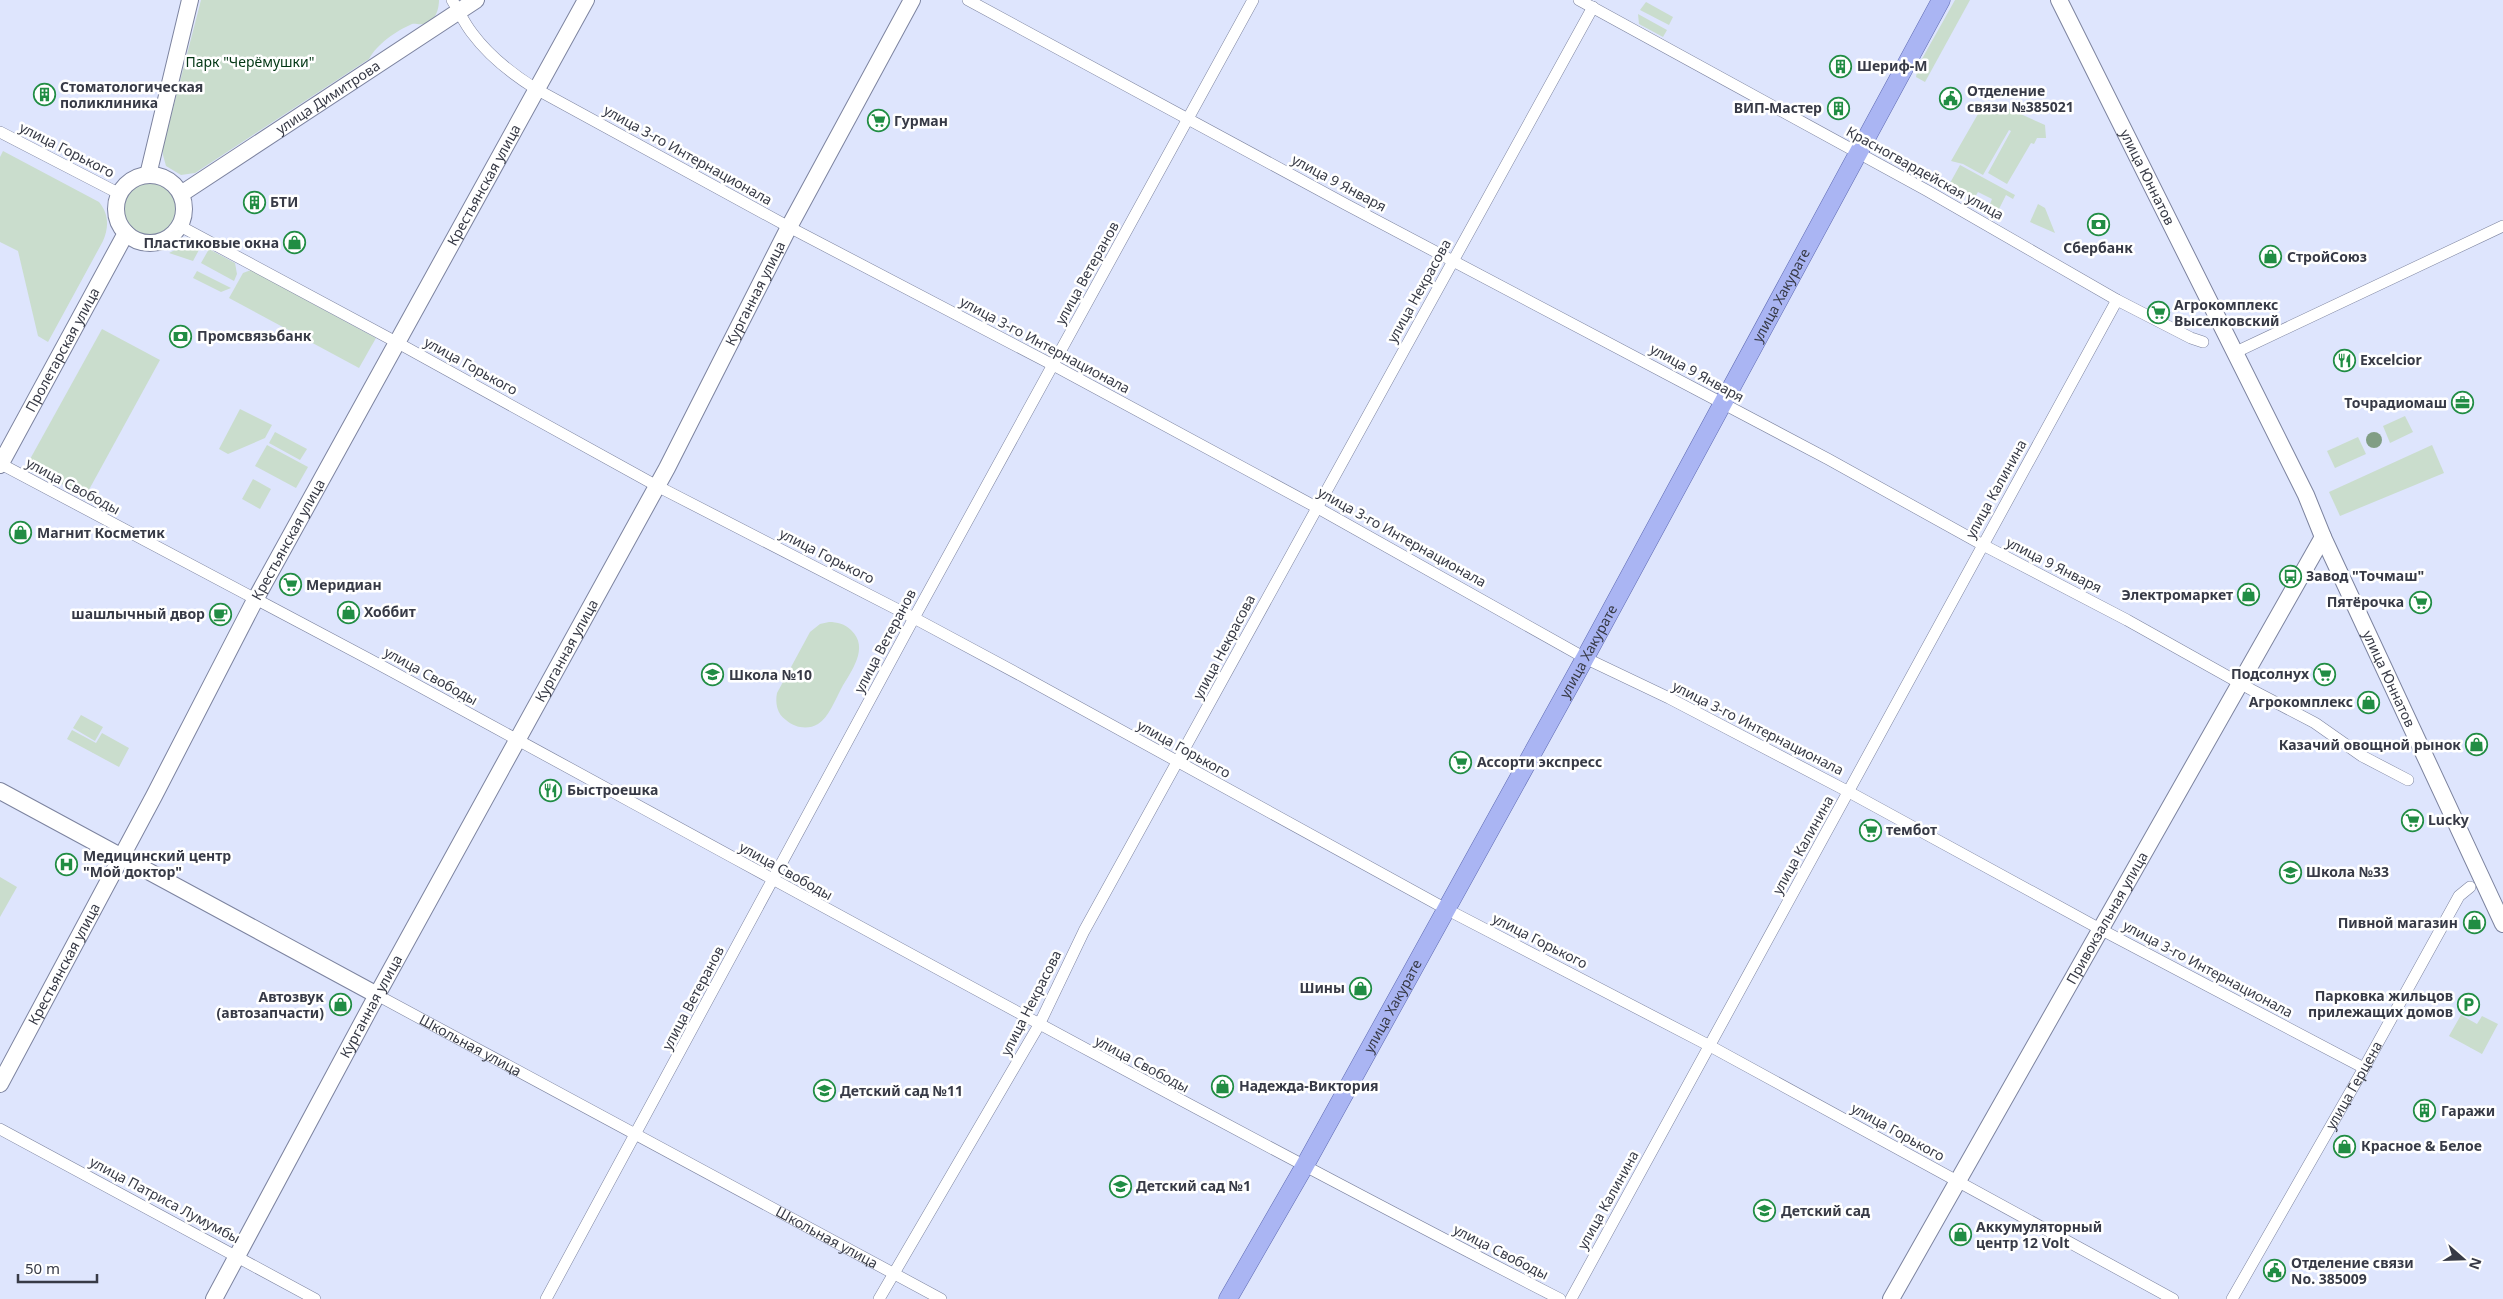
<svg xmlns="http://www.w3.org/2000/svg" width="2503" height="1299" font-family="'Noto Sans',sans-serif">
<style>
.green{fill:#caddcd}
.water{fill:#819e85}
.lines{fill:none;stroke-linecap:round;stroke-linejoin:round}
.street-casing{stroke:#7c839f;stroke-width:12}
.secondary-casing{stroke:#7c839f;stroke-width:18}
.primary-casing{stroke:#5d69b1;stroke-width:19}
.street{stroke:#fff;stroke-width:11}
.secondary{stroke:#fff;stroke-width:16}
.primary{stroke:#aab5f3;stroke-width:18}
.labels{text-anchor:middle;stroke-width:5;stroke-linejoin:round;paint-order:stroke}
.park-label{font-size:14px;fill:#023614;stroke:#fff}
.poi-label{font-size:14px;font-weight:bold;fill:#373a46;stroke:#fff;text-anchor:start}
.street-label{font-size:14px;fill:#373a46;stroke:#fff}
</style>
<rect width="100%" height="100%" fill="#dee5fd"/>
<g class="green">
<path d="M201 0H439C439 10 435 23 423 24 419 25 415 23 412 24 396 31 377 44 369 59L195 173 181 175 166 166 163 155V147Z"/>
<polygon points="1955,0 1970,0 1925,82 1916,77 1918,66"/>
<polygon points="1646,2 1673,17 1669,25 1640,10"/>
<polygon points="1638,14 1667,30 1663,37 1639,24"/>
<polygon points="1996,103 2045,125 2046,138 2037,138 2034,144 2031,143 2007,184 1988,173 2011,131 2009,130 1983,175 1963,164 1951,161 1982,107"/>
<path d="M3 151 99 202C109 214 109 227 103 241L48 342 38 336 18 251 0 242V157Z"/>
<polygon points="1960,165 2015,195 2013,199 2006,195 1999,209 1990,204 1992,199 1978,192 1975,197 1950,183"/>
<circle cx="150" cy="209" r="27"/>
<polygon points="2038,204 2045,208 2055,233 2030,222"/>
<polygon points="195,246 200,248 193,261 169,253 181,247"/>
<polygon points="209,249 235,263 237,274 234,281 201,263"/>
<polygon points="251,270 376,338 359,368 229,298 243,273"/>
<polygon points="197,271 231,288 221,292 193,278"/>
<polygon points="102,329 160,360 85,497 30,467 29,461"/>
<polygon points="240,409 272,425 265,438 228,454 219,449"/>
<polygon points="2405,416 2413,432 2390,443 2383,426"/>
<polygon points="275,432 307,449 300,460 269,443"/>
<polygon points="2358,437 2366,454 2335,468 2327,451"/>
<polygon points="267,445 308,467 296,488 255,466"/>
<polygon points="2432,445 2444,473 2340,516 2329,492"/>
<polygon points="253,479 271,489 260,509 242,499"/>
<path d="M829 622C837 622 845 624 851 630 870 648 851 671 841 689 835 700 829 717 818 724 808 730 795 728 786 720 777 714 775 703 777 693L810 632 820 624Z"/>
<polygon points="81,715 103,727 95,741 73,728"/>
<polygon points="72,730 96,743 102,733 129,748 119,767 67,739"/>
<polygon points="0,877 17,887 0,917"/>
<polygon points="2461,1015 2477,1024 2482,1016 2498,1024 2482,1054 2449,1036"/>
</g>
<circle class="water" cx="2374" cy="440" r="8"/>
<g class="lines">
<defs>
<g id="street">
<path d="M452 0C459 11 464 23 472 33 489 56 512 74 536 89L789 227 1053 365 1316 507 1585 658 1669 698 1849 792 2100 929 2364 1068"/>
<polyline points="968,0 1347,205 1828,459 1983,545 2127,620 2252,690 2315,723 2362,756 2408,780"/>
<polyline points="1579,0 1926,190 2117,300 2191,338 2203,342"/>
<polyline points="0,132 120,194"/>
<polyline points="180,226 398,343 657,486 914,618 1022,676 1446,909 1710,1046 2173,1299"/>
<polyline points="2236,352 2503,226"/>
<path d="M1 464C132 534 263 602 393 672 781 883 1167 1097 1560 1299"/>
<path id="s1" d="M377 995 941 1299"/>
<polyline points="0,1129 315,1299"/>
<polyline points="546,1299 914,618 1253,0"/>
<polyline points="879,1299 1039,1025 1084,931 1593,7"/>
<polyline points="1571,1299 2117,300"/>
<path id="s2" d="M2232 1299 2364 1068 2459 896 2470 887"/>
</g>
<g id="secondary">
<path id="s3" d="M2059 0 2306 495 2323 537 2503 924"/>
<polyline points="148,175 190,0"/>
<circle cx="150" cy="209" r="34"/>
<path id="s4" d="M181 194 476 0"/>
<path id="s5" d="M0 465 126 233"/>
<polyline points="0,791 377,995"/>
<path id="s6" d="M0 1084 154 796 255 600 586 0"/>
<path id="s7" d="M214 1299 377 995 667 468 789 227 912 0"/>
<path id="s8" d="M1891 1299 2323 537"/>
</g>
<g id="primary">
<path id="s9" d="M1228 1299 1304 1167 1585 658 1941 0"/>
</g>
</defs>
<use href="#street" class="street-casing"/>
<use href="#secondary" class="secondary-casing"/>
<use href="#primary" class="primary-casing"/>
<use href="#street" class="street"/>
<use href="#secondary" class="secondary"/>
<use href="#primary" class="primary"/>
</g>
<defs>
<symbol id="building-ring" viewBox="-11 -11 22 22"><circle r="9.5" fill="#fff" stroke="#218d44" stroke-width="1.5"/><path d="M-4-6H4V6H1V3H-1V6H-4ZM-2.5-4.3h1.7v1.8h-1.7ZM.8-4.3h1.7v1.8H.8ZM-2.5-1h1.7V.8h-1.7ZM.8-1h1.7V.8H.8Z" fill="#218d44"/></symbol>
<symbol id="civic-ring" viewBox="-11 -11 22 22"><circle r="9.5" fill="#fff" stroke="#218d44" stroke-width="1.5"/><path d="M-.6-6.5H3V-4.5H.6V-3L4-1V1h2V6H-6V1h2V-1L-.6-3ZM-1.2 2.5V6h2.4V2.5Z" fill="#218d44"/></symbol>
<symbol id="supermarket-ring" viewBox="-11 -11 22 22"><circle r="9.5" fill="#fff" stroke="#218d44" stroke-width="1.5"/><path d="M-6-5.5h2.5l.6 2H6L4.5 2H-2.5L-4.4-4H-6ZM-1.5 3.2a1.3 1.3 0 1 0 .1 0ZM3 3.2a1.3 1.3 0 1 0 .1 0Z" fill="#218d44"/></symbol>
<symbol id="bank-ring" viewBox="-11 -11 22 22"><circle r="9.5" fill="#fff" stroke="#218d44" stroke-width="1.5"/><path d="M-6-4H6V4H-6ZM0-2.3a2.3 2.3 0 1 0 0 4.6a2.3 2.3 0 1 0 0-4.6Z" fill="#218d44"/></symbol>
<symbol id="shop-ring" viewBox="-11 -11 22 22"><circle r="9.5" fill="#fff" stroke="#218d44" stroke-width="1.5"/><path d="M-5-2.5h2.3a2.7 3.5 0 0 1 5.4 0H5L5.5 6h-11ZM-1.5-2.5h3a1.5 2.3 0 0 0-3 0Z" fill="#218d44"/></symbol>
<symbol id="restaurant-ring" viewBox="-11 -11 22 22"><circle r="9.5" fill="#fff" stroke="#218d44" stroke-width="1.5"/><path d="M-5-6h1v4h1v-4h1v4h1v-4h1v5L-1.5 .5V6h-2V.5L-5-1ZM5-6V6H3V1.5H1.5Q1.5-4 5-6Z" fill="#218d44"/></symbol>
<symbol id="office-ring" viewBox="-11 -11 22 22"><circle r="9.5" fill="#fff" stroke="#218d44" stroke-width="1.5"/><path d="M-6-3h4V-5.5h4V-3h4V5H-6ZM-1-4.5V-3h2v-1.5ZM-6 0V1H6V0Z" fill="#218d44"/></symbol>
<symbol id="bus-ring" viewBox="-11 -11 22 22"><circle r="9.5" fill="#fff" stroke="#218d44" stroke-width="1.5"/><path d="M-5-6H5V4H4V6H2V4H-2V6H-4V4H-5ZM-3.5-4V0h7V-4ZM-3.5 1.2v1.5H-2V1.2ZM2 1.2v1.5H3.5V1.2Z" fill="#218d44"/></symbol>
<symbol id="cafe-ring" viewBox="-11 -11 22 22"><circle r="9.5" fill="#fff" stroke="#218d44" stroke-width="1.5"/><path d="M-5.5-4.5H6V0H3Q3 3.5 0 3.5H-2.5Q-5.5 3.5-5.5 0ZM3-3.2v2h1.7v-2ZM-6 4.5H4V6H-6Z" fill="#218d44"/></symbol>
<symbol id="school-ring" viewBox="-11 -11 22 22"><circle r="9.5" fill="#fff" stroke="#218d44" stroke-width="1.5"/><path d="M0-5L7-2L0 1L-7-2ZM-4 1L0 2.5L4 1V4Q0 6-4 4Z" fill="#218d44"/></symbol>
<symbol id="hospital-ring" viewBox="-11 -11 22 22"><circle r="9.5" fill="#fff" stroke="#218d44" stroke-width="1.5"/><path d="M-5-5h3v3.5h4V-5h3V5h-3V1.5h-4V5h-3Z" fill="#218d44"/></symbol>
<symbol id="parking-ring" viewBox="-11 -11 22 22"><circle r="9.5" fill="#fff" stroke="#218d44" stroke-width="1.5"/><path d="M-3.5-5.5H1a3.5 3.5 0 0 1 0 7H-1V5.5H-3.5ZM-1-3.4V-.6H.8a1.4 1.4 0 0 0 0-2.8Z" fill="#218d44"/></symbol>
</defs>
<g fill-rule="evenodd">
<use href="#building-ring" x="1828" y="54" width="25" height="25"/>
<use href="#building-ring" x="32" y="82" width="25" height="25"/>
<use href="#civic-ring" x="1938" y="86" width="25" height="25"/>
<use href="#building-ring" x="1826" y="96" width="25" height="25"/>
<use href="#supermarket-ring" x="866" y="108" width="25" height="25"/>
<use href="#building-ring" x="242" y="190" width="25" height="25"/>
<use href="#bank-ring" x="2086" y="212" width="25" height="25"/>
<use href="#shop-ring" x="282" y="230" width="25" height="25"/>
<use href="#shop-ring" x="2258" y="244" width="25" height="25"/>
<use href="#supermarket-ring" x="2146" y="300" width="25" height="25"/>
<use href="#bank-ring" x="168" y="324" width="25" height="25"/>
<use href="#restaurant-ring" x="2332" y="348" width="25" height="25"/>
<use href="#office-ring" x="2450" y="390" width="25" height="25"/>
<use href="#shop-ring" x="8" y="520" width="25" height="25"/>
<use href="#bus-ring" x="2278" y="564" width="25" height="25"/>
<use href="#supermarket-ring" x="278" y="572" width="25" height="25"/>
<use href="#shop-ring" x="2236" y="582" width="25" height="25"/>
<use href="#supermarket-ring" x="2408" y="590" width="25" height="25"/>
<use href="#shop-ring" x="336" y="600" width="25" height="25"/>
<use href="#cafe-ring" x="208" y="602" width="25" height="25"/>
<use href="#supermarket-ring" x="2312" y="662" width="25" height="25"/>
<use href="#school-ring" x="700" y="662" width="25" height="25"/>
<use href="#shop-ring" x="2356" y="690" width="25" height="25"/>
<use href="#shop-ring" x="2464" y="732" width="25" height="25"/>
<use href="#supermarket-ring" x="1448" y="750" width="25" height="25"/>
<use href="#restaurant-ring" x="538" y="778" width="25" height="25"/>
<use href="#supermarket-ring" x="2400" y="808" width="25" height="25"/>
<use href="#supermarket-ring" x="1858" y="818" width="25" height="25"/>
<use href="#hospital-ring" x="54" y="852" width="25" height="25"/>
<use href="#school-ring" x="2278" y="860" width="25" height="25"/>
<use href="#shop-ring" x="2462" y="910" width="25" height="25"/>
<use href="#shop-ring" x="1348" y="976" width="25" height="25"/>
<use href="#parking-ring" x="2456" y="992" width="25" height="25"/>
<use href="#shop-ring" x="328" y="992" width="25" height="25"/>
<use href="#shop-ring" x="1210" y="1074" width="25" height="25"/>
<use href="#school-ring" x="812" y="1078" width="25" height="25"/>
<use href="#building-ring" x="2412" y="1098" width="25" height="25"/>
<use href="#shop-ring" x="2332" y="1134" width="25" height="25"/>
<use href="#school-ring" x="1108" y="1174" width="25" height="25"/>
<use href="#school-ring" x="1752" y="1198" width="25" height="25"/>
<use href="#shop-ring" x="1948" y="1222" width="25" height="25"/>
<use href="#civic-ring" x="2262" y="1258" width="25" height="25"/>
</g>
<g class="labels">
<g class="park-label">
<text x="250" y="67">Парк "Черёмушки"</text>
</g>
<g class="poi-label">
<text x="1857" y="71">Шериф-М</text>
<text x="60" y="92">Стоматологическая<tspan x="60" dy="16">поликлиника</tspan></text>
<text x="1967" y="96">Отделение<tspan x="1967" dy="16">связи №385021</tspan></text>
<text x="1822" y="113" text-anchor="end">ВИП-Мастер</text>
<text x="894" y="126">Гурман</text>
<text x="270" y="207">БТИ</text>
<text x="279" y="248" text-anchor="end">Пластиковые окна</text>
<text x="2098" y="253" text-anchor="middle">Сбербанк</text>
<text x="2287" y="262">СтройСоюз</text>
<text x="2174" y="310">Агрокомплекс<tspan x="2174" dy="16">Выселковский</tspan></text>
<text x="197" y="341">Промсвязьбанк</text>
<text x="2360" y="365">Excelcior</text>
<text x="2447" y="408" text-anchor="end">Точрадиомаш</text>
<text x="37" y="538">Магнит Косметик</text>
<text x="2306" y="581">Завод "Точмаш"</text>
<text x="306" y="590">Меридиан</text>
<text x="2233" y="600" text-anchor="end">Электромаркет</text>
<text x="2404" y="607" text-anchor="end">Пятёрочка</text>
<text x="364" y="617">Хоббит</text>
<text x="205" y="619" text-anchor="end">шашлычный двор</text>
<text x="2309" y="679" text-anchor="end">Подсолнух</text>
<text x="729" y="680">Школа №10</text>
<text x="2353" y="707" text-anchor="end">Агрокомплекс</text>
<text x="2461" y="750" text-anchor="end">Казачий овощной рынок</text>
<text x="1477" y="767">Ассорти экспресс</text>
<text x="567" y="795">Быстроешка</text>
<text x="2428" y="825">Lucky</text>
<text x="1886" y="835">тембот</text>
<text x="83" y="861">Медицинский центр<tspan x="83" dy="16">"Мой доктор"</tspan></text>
<text x="2306" y="877">Школа №33</text>
<text x="2458" y="928" text-anchor="end">Пивной магазин</text>
<text x="1345" y="993" text-anchor="end">Шины</text>
<text x="2453" y="1001" text-anchor="end">Парковка жильцов<tspan x="2453" dy="16">прилежащих домов</tspan></text>
<text x="324" y="1002" text-anchor="end">Автозвук<tspan x="324" dy="16">(автозапчасти)</tspan></text>
<text x="1239" y="1091">Надежда-Виктория</text>
<text x="840" y="1096">Детский сад №11</text>
<text x="2441" y="1116">Гаражи</text>
<text x="2361" y="1151">Красное &amp; Белое</text>
<text x="1136" y="1191">Детский сад №1</text>
<text x="1781" y="1216">Детский сад</text>
<text x="1976" y="1232">Аккумуляторный<tspan x="1976" dy="16">центр 12 Volt</tspan></text>
<text x="2291" y="1268">Отделение связи<tspan x="2291" dy="16">No. 385009</tspan></text>
</g>
<g class="street-label">
<text dy="5" stroke="none"><textPath href="#s4" startOffset="176">улица Димитрова</textPath></text>
<text transform="translate(67 150) rotate(27)" y="5">улица Горького</text>
<text transform="translate(688 155) rotate(29)" y="5">улица 3-го Интернационала</text>
<text transform="translate(1925 173) rotate(29)" y="5">Красногвардейская улица</text>
<text dy="5" stroke="none"><textPath href="#s3" startOffset="198">улица Юннатов</textPath></text>
<text transform="translate(1339 183) rotate(28)" y="5">улица 9 Января</text>
<text dy="5" stroke="none"><textPath href="#s6" startOffset="1021">Крестьянская улица</textPath></text>
<text transform="translate(1087 273) rotate(-61)" y="5">улица Ветеранов</text>
<text transform="translate(1419 291) rotate(-61)" y="5">улица Некрасова</text>
<text dy="5" stroke="none"><textPath href="#s7" startOffset="1142">Курганная улица</textPath></text>
<text dy="5" stroke="none"><textPath href="#s9" startOffset="1146">улица Хакурате</textPath></text>
<text transform="translate(1045 345) rotate(28)" y="5">улица 3-го Интернационала</text>
<text dy="5" stroke="none"><textPath href="#s5" startOffset="131">Пролетарская улица</textPath></text>
<text transform="translate(471 366) rotate(29)" y="5">улица Горького</text>
<text transform="translate(1697 373) rotate(29)" y="5">улица 9 Января</text>
<text transform="translate(73 486) rotate(28)" y="5">улица Свободы</text>
<text transform="translate(1996 489) rotate(-61)" y="5">улица Калинина</text>
<text transform="translate(1402 537) rotate(29)" y="5">улица 3-го Интернационала</text>
<text dy="5" stroke="none"><textPath href="#s6" startOffset="616">Крестьянская улица</textPath></text>
<text transform="translate(827 556) rotate(27)" y="5">улица Горького</text>
<text transform="translate(2054 565) rotate(27)" y="5">улица 9 Января</text>
<text transform="translate(885 641) rotate(-62)" y="5">улица Ветеранов</text>
<text transform="translate(1224 647) rotate(-62)" y="5">улица Некрасова</text>
<text dy="5" stroke="none"><textPath href="#s7" startOffset="738">Курганная улица</textPath></text>
<text dy="5" stroke="none"><textPath href="#s9" startOffset="741">улица Хакурате</textPath></text>
<text transform="translate(431 676) rotate(29)" y="5">улица Свободы</text>
<text dy="5" stroke="none"><textPath href="#s3" startOffset="755">улица Юннатов</textPath></text>
<text transform="translate(1758 728) rotate(27)" y="5">улица 3-го Интернационала</text>
<text transform="translate(1184 749) rotate(29)" y="5">улица Горького</text>
<text transform="translate(1803 845) rotate(-61)" y="5">улица Калинина</text>
<text transform="translate(786 871) rotate(29)" y="5">улица Свободы</text>
<text dy="5" stroke="none"><textPath href="#s8" startOffset="438">Привокзальная улица</textPath></text>
<text transform="translate(1540 941) rotate(27)" y="5">улица Горького</text>
<text dy="5" stroke="none"><textPath href="#s6" startOffset="136">Крестьянская улица</textPath></text>
<text transform="translate(2208 969) rotate(28)" y="5">улица 3-го Интернационала</text>
<text transform="translate(693 998) rotate(-62)" y="5">улица Ветеранов</text>
<text transform="translate(1031 1003) rotate(-63)" y="5">улица Некрасова</text>
<text dy="5" stroke="none"><textPath href="#s7" startOffset="332">Курганная улица</textPath></text>
<text dy="5" stroke="none"><textPath href="#s9" startOffset="336">улица Хакурате</textPath></text>
<text dy="5" stroke="none"><textPath href="#s1" startOffset="106">Школьная улица</textPath></text>
<text transform="translate(1142 1064) rotate(28)" y="5">улица Свободы</text>
<text dy="5" stroke="none"><textPath href="#s2" startOffset="246">улица Герцена</textPath></text>
<text transform="translate(1898 1132) rotate(29)" y="5">улица Горького</text>
<text transform="translate(165 1200) rotate(28)" y="5">улица Патриса Лумумбы</text>
<text transform="translate(1608 1200) rotate(-61)" y="5">улица Калинина</text>
<text dy="5" stroke="none"><textPath href="#s1" startOffset="511">Школьная улица</textPath></text>
<text transform="translate(1501 1252) rotate(27)" y="5">улица Свободы</text>
</g>
</g>
<g transform="translate(2463 1259) rotate(110)" stroke="#ffffff" stroke-width="4" paint-order="stroke">
<path d="M0-4L9 19L0 12L-9 19Z" fill="#373a46"/>
<text y="-8" font-size="14" font-weight="bold" text-anchor="middle" fill="#373a46">N</text>
</g>
<path d="M18 1274v8h79v-8" fill="none" stroke="#373a46" stroke-width="2.5"/>
<text x="25" y="1274" font-size="15" fill="#373a46" stroke="#ffffff" stroke-width="4" paint-order="stroke">50 m</text>
</svg>
